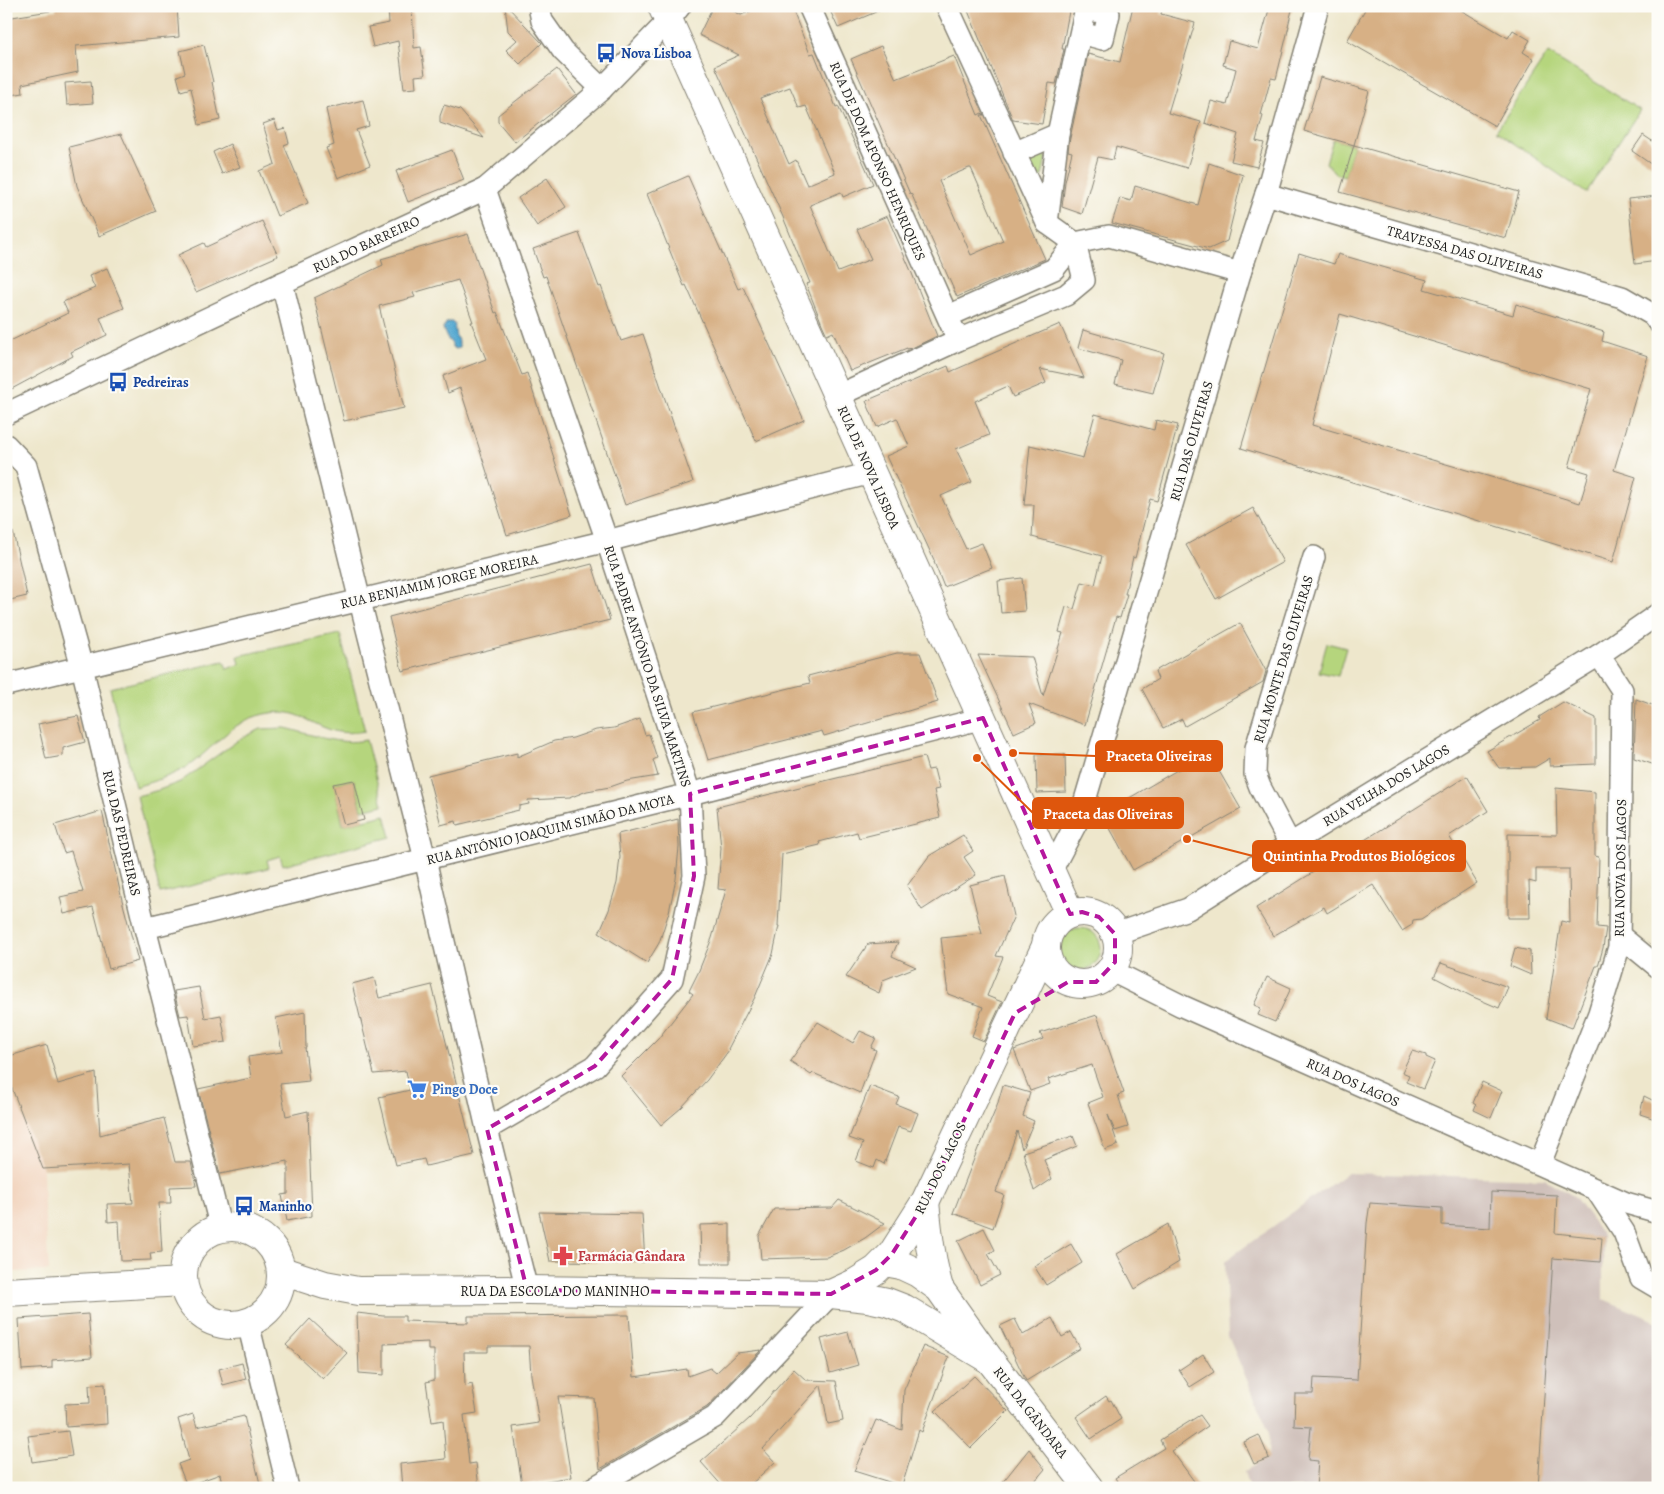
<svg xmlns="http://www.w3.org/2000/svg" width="1664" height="1494" font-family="Alegreya,serif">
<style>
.built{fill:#f2d4be}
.industrial{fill:#cfc0ba}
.green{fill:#b5d57d;stroke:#68784c}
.water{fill:#55a8d0;stroke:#386276}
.building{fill:#d7b085;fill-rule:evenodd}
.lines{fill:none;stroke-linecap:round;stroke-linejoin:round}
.street-casing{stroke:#858274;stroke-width:24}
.secondary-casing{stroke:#858274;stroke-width:30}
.street{stroke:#fff;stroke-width:21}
.secondary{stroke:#fff;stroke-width:28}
.marked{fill:none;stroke:#b5179e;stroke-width:4;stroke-dasharray:10 6;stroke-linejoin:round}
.labels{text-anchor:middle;stroke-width:4.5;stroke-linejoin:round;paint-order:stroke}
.transit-label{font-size:14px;font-weight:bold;fill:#164399;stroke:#fdfcf7;text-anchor:start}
.street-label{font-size:14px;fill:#1c1c1c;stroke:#fdfcf7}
.shop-label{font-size:14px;font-weight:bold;fill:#366cbe;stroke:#fdfcf7;text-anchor:start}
.health-label{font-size:14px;font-weight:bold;fill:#be3a42;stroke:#fdfcf7;text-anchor:start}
.leader{fill:none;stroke:#de560d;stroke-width:2}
.callout-dot{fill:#de560d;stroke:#fdfcf7;stroke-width:2}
.callout{fill:#de560d;stroke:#de560d;stroke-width:2}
.callout-label{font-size:15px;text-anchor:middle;font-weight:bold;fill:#fff}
</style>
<rect width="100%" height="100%" fill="#fdfcf7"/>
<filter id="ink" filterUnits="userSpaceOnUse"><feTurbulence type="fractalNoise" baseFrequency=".02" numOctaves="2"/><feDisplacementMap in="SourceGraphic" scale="10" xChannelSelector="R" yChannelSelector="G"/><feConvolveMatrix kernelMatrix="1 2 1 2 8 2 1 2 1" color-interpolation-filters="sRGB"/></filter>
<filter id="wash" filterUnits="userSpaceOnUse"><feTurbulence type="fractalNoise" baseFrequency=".0096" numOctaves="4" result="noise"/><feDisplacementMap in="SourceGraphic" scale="20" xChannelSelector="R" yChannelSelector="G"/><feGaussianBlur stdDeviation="1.12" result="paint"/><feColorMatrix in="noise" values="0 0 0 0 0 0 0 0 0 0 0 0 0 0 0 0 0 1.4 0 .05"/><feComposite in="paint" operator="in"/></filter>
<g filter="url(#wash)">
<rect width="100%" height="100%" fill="#eee7cc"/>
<polygon class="built" points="6,1073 43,1169 44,1206 49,1271 6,1272"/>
<polygon class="industrial" points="1347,1173 1545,1179 1575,1197 1603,1236 1603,1299 1658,1322 1658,1488 1249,1488 1244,1472 1268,1457 1269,1431 1228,1336 1225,1261"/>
<g class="green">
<polygon points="1548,53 1640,110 1586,193 1496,131"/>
<polygon points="1333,139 1354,145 1345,176 1336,174 1326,163"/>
<polygon points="1032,153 1043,153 1046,158 1042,177 1037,180 1027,155"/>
<path d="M340 634 365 731C352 733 340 734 328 729 306 721 296 709 270 713 234 718 218 744 191 764 174 776 154 781 135 787L110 688 224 661 227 669 240 664 238 656Z"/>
<polygon points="1327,643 1346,648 1338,676 1319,672"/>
<path d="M285 728C312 734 338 746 366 740L383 805 362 810 354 780 334 784 343 825 385 815 391 837 283 865 280 856 267 860 269 868 160 893 137 796 159 790 180 782 240 739 261 729Z"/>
<circle cx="1080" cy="949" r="21"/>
</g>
<path class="water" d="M447 322H452L454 324C455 326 454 329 455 331 455 337 460 341 459 348L456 349 452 347V344C447 339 445 335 443 328Z"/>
<g id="blocks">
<g class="building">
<polygon points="56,6 177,6 179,37 76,46 78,72 22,84 23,93 6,96 6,18 56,10"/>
<polygon points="388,6 412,6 414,48 421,47 425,75 415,76 416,88 404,89 398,41 373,47 368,27 389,23"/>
<polygon points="505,6 507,6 542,43 520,64 506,50 517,40 508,31"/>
<path d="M713 6H724L741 15 764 6H791L810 54 814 53 836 107 838 106 873 184 843 197 841 192 810 205 838 272 871 259 857 229 887 216 911 271 937 336 912 348 907 349V348L850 371 833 332 827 335 822 324 806 284 810 283 783 217 715 66 739 55 699 35ZM790 87 799 108 806 106 835 173 807 185 796 160 789 164 760 98Z"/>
<polygon points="828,6 890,6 838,28"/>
<polygon points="966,6 1070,6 1062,49 1064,49 1056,84 1049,83 1042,124 1013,120"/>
<polygon points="1133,6 1163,6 1161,14 1195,23 1168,113 1201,122 1187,168 1116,147 1113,160 1098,157 1082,214 1062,207 1065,182 1072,152 1068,151 1069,143 1088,54 1120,62"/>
<polygon points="1270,6 1293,6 1288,26 1289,26 1276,79 1271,78 1261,115 1263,116 1256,141 1264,143 1257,167 1231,161 1238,134 1205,123 1211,101 1227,105 1236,69 1223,65 1229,41 1258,49"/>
<polygon points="1367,6 1454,6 1508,38 1513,30 1530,40 1523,52 1534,59 1495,126 1347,41"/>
<polygon points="204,45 213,82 212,82 220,120 199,125 191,88 181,91 177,76 185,73 180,51"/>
<path d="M881 46 896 79 954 56 978 115 982 113 984 115H981L1045 259 957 297 911 193 910 194 851 59ZM969 168H971L1003 241 971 255 939 181Z"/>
<polygon points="557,69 576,94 515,142 498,122 498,115"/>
<polygon points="1320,77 1369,91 1354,145 1304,131"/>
<polygon points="91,81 93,103 67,105 65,83"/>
<polygon points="363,100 369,126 356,130 370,165 338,178 326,148 334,145 326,109"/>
<polygon points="444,105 460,110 484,138 440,123 440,116"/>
<polygon points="274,120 278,130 285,128 289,143 284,145 308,203 277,216 259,171 275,164 263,124"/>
<polygon points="121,134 156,211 99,236 77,186 69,147"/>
<polygon points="1643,135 1658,145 1658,169 1632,151"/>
<polygon points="230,144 240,167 222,174 213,152"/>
<polygon points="1354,145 1519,192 1506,238 1340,192"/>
<polygon points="452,150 464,180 408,202 396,171"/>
<polygon points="1209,163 1243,175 1227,241 1209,249 1112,223 1120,198 1131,201 1135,186 1198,205"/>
<polygon points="688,176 738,289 743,287 804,420 756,441 686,285 684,286 647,194"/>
<polygon points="547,178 566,207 537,226 518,198"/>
<polygon points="1658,196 1658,261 1635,264 1628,199"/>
<polygon points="262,221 278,256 196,292 178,255 204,243 206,247"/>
<polygon points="579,233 599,287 601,286 621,341 643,334 693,482 625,505 546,276 543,277 533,249"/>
<polygon points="468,234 495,313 497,312 522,375 527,373 572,515 507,535 460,388 448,393 443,376 486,359 471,322 473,322 458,280 413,293 415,297 379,306 404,408 344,421 314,298 383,265 381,259"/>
<path d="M1299 253 1334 264 1338 254 1427 280 1424 289 1513 315 1516 304 1604 332 1602 341 1648 356 1614 470 1636 477 1613 562 1241 448ZM1340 314 1591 389 1569 467 1589 473 1580 503 1312 425Z"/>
<polygon points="107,268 124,308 100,318 107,335 71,352 73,356 6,392 6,343 68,313 63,302 95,288 89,276"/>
<polygon points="1060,324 1084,378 1040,369 1046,383 1013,397 1008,386 975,401 989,435 956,449 972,482 941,496 966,549 982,543 992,568 944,587 934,562 935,562 886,456 909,446 897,418 877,427 866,401 948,366 950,372"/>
<polygon points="1083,330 1164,353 1153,393 1115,384 1121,360 1078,348"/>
<polygon points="1095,414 1154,430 1156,420 1178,425 1157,501 1150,499 1135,558 1133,557 1125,594 1127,594 1120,618 1116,617 1085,725 1029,704 1036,723 1014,733 978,655 1032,657 1043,696 1063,633 1059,632 1066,607 1074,609 1082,582 1095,585 1102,556 1032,537 1034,505 1024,505 1030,445 1083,458"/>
<polygon points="1253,508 1283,562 1216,599 1186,545"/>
<polygon points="13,532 27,596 6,601 6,533"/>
<polygon points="592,564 610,620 402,671 389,617"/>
<polygon points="1022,578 1025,611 1001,613 998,581"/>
<polygon points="1240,623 1266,671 1263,682 1185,726 1182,719 1163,728 1142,689 1158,679 1155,671"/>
<polygon points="897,653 920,653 938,702 824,736 822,731 708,760 693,712 810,683 808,676"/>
<polygon points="1636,699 1658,707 1658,766 1634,758"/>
<polygon points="1563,702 1596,718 1596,764 1550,766 1550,758 1535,767 1499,768 1487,751 1540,720 1539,717"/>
<polygon points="78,716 85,742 63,748 63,756 46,759 38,724"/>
<polygon points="640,719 645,735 649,734 657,758 653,760 658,776 627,781 610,787 587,791 569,798 528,800 529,804 519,806 519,810 457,825 456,821 441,825 428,775 517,753 517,757 554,741 573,738 596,730 614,728"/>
<polygon points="1208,752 1241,809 1133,870 1102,814"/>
<polygon points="1065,754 1066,792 1037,793 1036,755"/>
<polygon points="924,757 928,770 934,769 939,789 934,790 940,818 859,838 857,832 819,842 820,845 782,854 778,926 779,926 773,954 755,997 728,1049 729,1050 707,1080 681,1108 661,1125 621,1076 658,1039 693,994 689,991 698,973 712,938 726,890 718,889 721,848 717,807"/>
<polygon points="1467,776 1488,811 1449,836 1477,883 1421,919 1413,920 1412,925 1402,931 1373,885 1327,913 1324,907 1273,936 1256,908"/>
<polygon points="354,780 364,820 344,825 333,784"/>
<polygon points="1556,788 1595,792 1595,856 1599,857 1597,927 1606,928 1603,948 1598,966 1596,966 1572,1028 1546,1018 1561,921 1570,923 1569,869 1536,869 1536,883 1529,881 1530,918 1508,918 1508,834 1557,835"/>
<polygon points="102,811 122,900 138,961 109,969 93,907 64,914 60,897 83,892 71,851 64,853 55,825"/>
<polygon points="678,819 679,847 676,879 669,912 659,943 647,963 599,933 609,910 617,883 620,857 618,834"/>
<polygon points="963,835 973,851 964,857 976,875 922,910 907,886 929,856"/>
<polygon points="1005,876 1014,916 996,956 1003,957 987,996 1002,1002 984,1041 972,1036 983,1007 948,994 941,938 982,934 970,885"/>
<polygon points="898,942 892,956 916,967 883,980 879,993 846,977 868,944"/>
<polygon points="1515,948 1530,951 1531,975 1510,966"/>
<polygon points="1441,963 1508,987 1499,1008 1471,996 1434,977"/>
<polygon points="1267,977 1291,988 1275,1022 1258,1015 1261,1008 1254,1005"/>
<polygon points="374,978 379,998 432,985 474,1155 426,1166 424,1159 396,1165 379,1097 410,1090 406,1071 374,1074 352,984"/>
<polygon points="199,987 205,1018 221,1015 226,1042 193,1046 188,1015 180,1016 174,991"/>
<polygon points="305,1012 306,1048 305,1048 309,1081 280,1084 286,1116 308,1111 312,1216 287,1221 282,1195 288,1194 288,1161 220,1174 198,1089 251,1078 248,1057 282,1052 276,1018"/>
<polygon points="1097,1015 1124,1093 1118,1095 1128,1127 1115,1131 1108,1115 1118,1145 1105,1150 1088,1103 1103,1097 1092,1065 1048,1079 1050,1084 1030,1091 1014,1050 1043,1039 1040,1033"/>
<polygon points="818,1022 853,1043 860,1031 876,1038 871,1048 876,1050 860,1093 813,1073 811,1075 790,1061"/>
<polygon points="47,1045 58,1084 96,1073 100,1135 164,1118 175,1162 191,1162 196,1186 170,1187 171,1203 159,1203 162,1252 150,1253 151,1260 121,1261 119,1221 108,1222 107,1204 133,1203 129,1164 43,1169 6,1073 6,1057"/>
<polygon points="1412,1051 1426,1055 1426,1057 1435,1061 1423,1089 1406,1082 1409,1075 1402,1072"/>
<polygon points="1482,1082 1502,1091 1491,1118 1474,1110 1476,1105 1473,1103"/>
<polygon points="1003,1085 1030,1093 1023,1116 1034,1121 1022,1149 1017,1131 996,1192 1004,1195 993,1228 953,1213 979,1146 980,1147 997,1106"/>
<polygon points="870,1086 899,1097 896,1104 918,1113 911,1131 898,1127 884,1164 877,1160 874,1168 856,1161 863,1143 849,1138"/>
<polygon points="1644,1096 1658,1103 1658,1120 1640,1114"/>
<polygon points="1073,1136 1077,1146 1044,1160 1052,1179 1034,1191 1023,1152"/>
<polygon points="1491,1192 1557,1195 1555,1233 1602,1238 1600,1262 1553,1258 1538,1488 1316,1488 1318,1461 1308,1460 1311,1427 1294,1426 1295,1394 1313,1394 1314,1378 1357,1380 1367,1223 1370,1203 1442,1208 1442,1225 1490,1228"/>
<polygon points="839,1200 885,1223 865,1238 844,1250 827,1257 761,1259 759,1236 774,1209 832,1208"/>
<polygon points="539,1212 642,1214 645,1262 550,1261"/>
<polygon points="730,1224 730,1263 701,1263 700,1225"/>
<polygon points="1168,1224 1179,1262 1135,1289 1117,1254"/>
<polygon points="984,1228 995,1250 988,1254 1000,1275 980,1285 958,1241"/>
<polygon points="1071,1244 1082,1263 1046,1285 1034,1266"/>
<polygon points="357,1313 383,1316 405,1316 405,1321 468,1323 468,1316 629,1315 634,1377 687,1369 688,1376 710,1368 716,1373 737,1353 761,1350 707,1407 600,1469 594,1398 558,1397 571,1477 522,1485 513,1427 539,1423 531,1375 529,1346 488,1346 488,1352 464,1352 465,1386 472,1384 477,1413 464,1415 469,1464 476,1463 479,1488 402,1488 400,1464 446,1459 443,1420 432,1422 426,1382 434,1380 434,1350 428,1350 428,1342 384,1344 384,1375 359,1373"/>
<polygon points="88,1314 92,1357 52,1360 52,1368 22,1370 19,1319"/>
<polygon points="1052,1318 1062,1337 1071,1332 1080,1348 1026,1381 1000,1326 1015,1319 1023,1335"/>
<polygon points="310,1319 347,1353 323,1379 286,1345"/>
<polygon points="848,1332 858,1365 830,1373 821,1339"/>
<polygon points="923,1346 949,1357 922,1432 919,1430 902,1486 854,1471 876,1420 902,1430 904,1390"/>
<polygon points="1203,1354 1214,1372 1190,1387 1179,1370"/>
<polygon points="242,1363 246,1379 223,1385 219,1369"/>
<polygon points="794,1369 806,1380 836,1381 843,1421 828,1424 821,1385 763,1449 775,1462 747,1488 724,1488 701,1462 750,1418"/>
<polygon points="974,1376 1008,1411 971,1448 935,1411"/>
<polygon points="105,1384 107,1424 66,1427 65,1404 90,1403 89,1385"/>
<polygon points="1106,1396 1109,1401 1111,1400 1121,1419 1091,1439 1076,1417"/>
<polygon points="193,1414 197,1427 244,1416 261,1488 223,1488 220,1474 187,1486 178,1464 189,1460 178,1419"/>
<polygon points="1200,1415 1208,1426 1172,1451 1199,1488 1122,1488 1115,1478 1164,1448 1160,1440"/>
<polygon points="68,1431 72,1456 32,1462 28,1436"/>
<polygon points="1259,1435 1269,1458 1254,1464 1244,1442"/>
<polygon points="1029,1449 1045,1469 1029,1488 998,1488"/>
</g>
</g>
</g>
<g filter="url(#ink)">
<use href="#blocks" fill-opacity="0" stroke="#858274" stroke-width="1"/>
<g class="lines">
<defs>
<g id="street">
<polyline points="539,6 542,21 563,51 602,89"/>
<polyline points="809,6 958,340"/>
<polyline points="947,6 1047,223 1075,243"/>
<polyline points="1014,153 1058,134"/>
<polyline points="485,189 607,541 690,794 694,876 672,979 595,1066 487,1129"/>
<polyline points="1266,194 1622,297 1653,315 1658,322"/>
<polyline points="1047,223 1058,134 1083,21 1086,9 1109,14 1103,39 1081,33"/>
<polyline points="1075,243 1109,236 1240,273"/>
<polyline points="282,283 360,601 425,859 487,1129 527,1290"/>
<polyline points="948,316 1054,269 1075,243"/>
<polyline points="837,396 958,340 1066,295 1084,280 1075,243"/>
<polyline points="6,414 282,283 485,189 602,89 669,20 680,6"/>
<polyline points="6,445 26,466 82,667 145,928 221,1229"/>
<polyline points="6,685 607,541 871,473"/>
<polyline points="1290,844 1260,787 1255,774 1256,748 1314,557"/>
<polyline points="1051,871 1081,814 1240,273 1266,194 1318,6"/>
<polyline points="145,928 690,794 983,718"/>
<polyline points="1115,934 1188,909 1290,844 1599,655 1658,614"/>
<polyline points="1619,935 1658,967"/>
<polyline points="1110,970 1182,1006 1626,1203 1658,1212"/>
<polyline points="1540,1164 1599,1013 1619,947 1622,690 1599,655"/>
<polyline points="1597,1191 1624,1232 1641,1278 1658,1288"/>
<polyline points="248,1323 288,1488"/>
<polyline points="593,1488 715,1417 831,1294"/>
</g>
<g id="secondary">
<polyline points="662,6 1070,914"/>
<circle cx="1082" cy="948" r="36"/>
<path d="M925 1202C928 1232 931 1260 939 1288"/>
<circle cx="232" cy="1276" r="49"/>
<polyline points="885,1262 901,1265 918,1273 939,1288 990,1360 1089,1488"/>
<polyline points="282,1271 325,1285 358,1291 527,1290 831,1294 868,1298 887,1302 905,1309 990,1360"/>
<polyline points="6,1292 183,1282"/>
<polyline points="831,1294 855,1283 876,1270 892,1254 925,1202 1045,948"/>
</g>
</defs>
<use href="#street" class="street-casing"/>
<use href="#secondary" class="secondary-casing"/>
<use href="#street" class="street"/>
<use href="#secondary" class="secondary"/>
</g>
</g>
<path class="marked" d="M983 718 1070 914 1082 912 1099 917 1115 934V962L1096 982H1068L1015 1013 925 1202 892 1254 876 1270 831 1294 527 1290 487 1129 595 1066 672 979 694 876 690 794Z"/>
<defs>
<symbol id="bus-bare" viewBox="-9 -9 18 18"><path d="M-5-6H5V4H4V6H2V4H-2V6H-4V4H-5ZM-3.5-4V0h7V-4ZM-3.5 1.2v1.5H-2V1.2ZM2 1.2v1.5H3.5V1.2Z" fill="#1a4fb4" stroke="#fdfcf7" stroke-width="2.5" paint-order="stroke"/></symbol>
<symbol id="supermarket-bare" viewBox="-9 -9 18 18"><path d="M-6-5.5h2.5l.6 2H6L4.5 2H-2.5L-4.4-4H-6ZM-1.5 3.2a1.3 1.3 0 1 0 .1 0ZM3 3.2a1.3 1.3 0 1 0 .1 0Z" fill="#3f7fe0" stroke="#fdfcf7" stroke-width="2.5" paint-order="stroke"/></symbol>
<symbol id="pharmacy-bare" viewBox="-9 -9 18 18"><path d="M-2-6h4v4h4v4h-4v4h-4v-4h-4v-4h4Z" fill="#e0444e" stroke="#fdfcf7" stroke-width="2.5" paint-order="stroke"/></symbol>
</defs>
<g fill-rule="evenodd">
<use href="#bus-bare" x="592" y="39" width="28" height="28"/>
<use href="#bus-bare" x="104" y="368" width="28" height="28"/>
<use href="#supermarket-bare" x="403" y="1075" width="28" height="28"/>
<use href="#bus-bare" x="230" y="1192" width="28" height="28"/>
<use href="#pharmacy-bare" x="549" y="1242" width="28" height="28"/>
</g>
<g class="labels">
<g class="transit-label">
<text x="621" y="58">Nova Lisboa</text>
<text x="133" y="387">Pedreiras</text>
<text x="259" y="1211">Maninho</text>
</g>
<g class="street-label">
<text transform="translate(878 161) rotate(66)" y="5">RUA DE DOM AFONSO HENRIQUES</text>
<text transform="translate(366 244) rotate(-25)" y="5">RUA DO BARREIRO</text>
<text transform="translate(1465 252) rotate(16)" y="5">TRAVESSA DAS OLIVEIRAS</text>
<text transform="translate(1191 441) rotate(-74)" y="5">RUA DAS OLIVEIRAS</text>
<text transform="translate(869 467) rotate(66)" y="5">RUA DE NOVA LISBOA</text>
<text transform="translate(439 581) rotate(-13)" y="5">RUA BENJAMIM JORGE MOREIRA</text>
<text transform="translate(1283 659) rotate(-73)" y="5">RUA MONTE DAS OLIVEIRAS</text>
<text transform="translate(648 666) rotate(72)" y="5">RUA PADRE ANTÓNIO DA SILVA MARTINS</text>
<text transform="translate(1386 785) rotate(-31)" y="5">RUA VELHA DOS LAGOS</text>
<text transform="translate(550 829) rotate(-14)" y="5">RUA ANTÓNIO JOAQUIM SIMÃO DA MOTA</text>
<text transform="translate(122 833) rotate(77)" y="5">RUA DAS PEDREIRAS</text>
<text transform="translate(1620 868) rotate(-89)" y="5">RUA NOVA DOS LAGOS</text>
<text transform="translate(1353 1082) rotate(24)" y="5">RUA DOS LAGOS</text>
<text transform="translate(940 1168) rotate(-64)" y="5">RUA DOS LAGOS</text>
<text x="555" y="1296">RUA DA ESCOLA DO MANINHO</text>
<text transform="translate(1031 1412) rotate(52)" y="5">RUA DA GÂNDARA</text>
</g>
<g class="shop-label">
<text x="432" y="1094">Pingo Doce</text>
</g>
<g class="health-label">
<text x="578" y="1261">Farmácia Gândara</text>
</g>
</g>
<path class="leader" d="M1013 753L1096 756M977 758L1033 813M1187 839L1253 856"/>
<g class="callout-dot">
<circle cx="1013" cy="753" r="5"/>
<circle cx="977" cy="758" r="5"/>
<circle cx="1187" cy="839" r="5"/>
</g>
<g class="callout">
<rect x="1096" y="741" width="126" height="30" rx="5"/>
<rect x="1033" y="798" width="150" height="30" rx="5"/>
<rect x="1253" y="841" width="212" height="30" rx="5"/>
</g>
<g class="callout-label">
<text x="1159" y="761">Praceta Oliveiras</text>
<text x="1108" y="819">Praceta das Oliveiras</text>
<text x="1359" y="861">Quintinha Produtos Biológicos</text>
</g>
<rect width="1664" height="1494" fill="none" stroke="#fdfcf7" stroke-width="25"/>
</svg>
